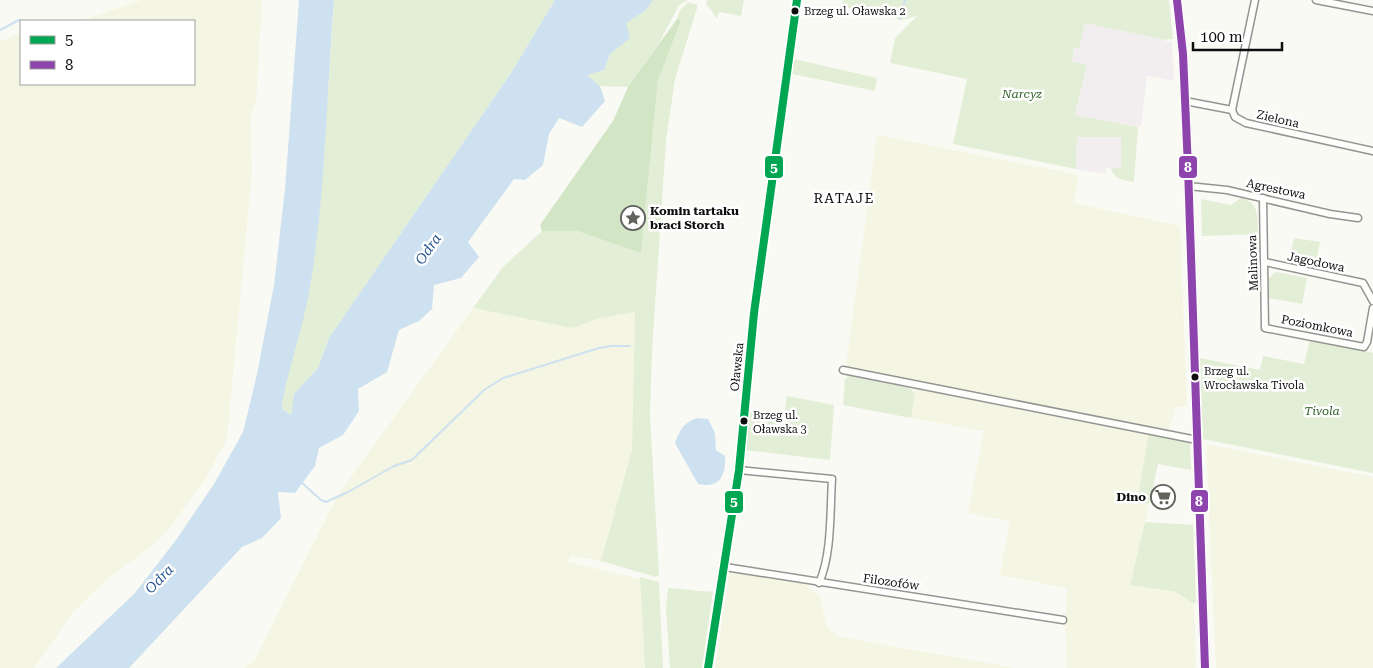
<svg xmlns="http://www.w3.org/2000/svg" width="1373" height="668" font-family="'Roboto Serif',serif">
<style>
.industrial{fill:#f2eef0}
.farmland{fill:#f4f5e2}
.green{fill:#e2eed6}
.forest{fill:#d2e5c5}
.water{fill:#cee1f0}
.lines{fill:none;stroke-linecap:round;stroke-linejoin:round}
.stream{stroke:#cee1f0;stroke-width:2}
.minor-casing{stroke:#949492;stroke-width:9}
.tertiary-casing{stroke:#949492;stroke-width:10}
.minor{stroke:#fefefd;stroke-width:6}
.tertiary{stroke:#fefefd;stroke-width:8}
.bus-1-casing{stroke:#fff;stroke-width:11}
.bus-2-casing{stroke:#fff;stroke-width:11}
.bus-1{stroke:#00a651;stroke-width:8}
.bus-2{stroke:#8e44ad;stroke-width:8}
.bus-dot{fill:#0e0e0e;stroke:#fff;stroke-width:2}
.labels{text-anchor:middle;stroke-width:5;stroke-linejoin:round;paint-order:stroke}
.bus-label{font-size:11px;fill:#0e0e0e;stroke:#fff;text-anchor:start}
.park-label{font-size:12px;font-style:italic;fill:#2c5f26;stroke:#fff}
.street-label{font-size:12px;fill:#0e0e0e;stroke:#fff}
.poi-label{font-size:12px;font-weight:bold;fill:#0e0e0e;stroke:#fff;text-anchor:start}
.neighbourhood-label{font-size:14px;letter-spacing:1px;fill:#0e0e0e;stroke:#fff}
.water-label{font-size:14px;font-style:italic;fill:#265792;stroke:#fff}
.line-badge{stroke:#fff;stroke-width:2}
.badge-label{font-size:14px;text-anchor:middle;font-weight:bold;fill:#fff}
</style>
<rect width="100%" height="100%" fill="#fafaf4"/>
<g class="industrial">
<polygon points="1085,23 1172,42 1174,81 1147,76 1141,127 1075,116 1087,65 1072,62 1074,48 1079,48"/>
<polygon points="1077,137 1121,137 1121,168 1106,168 1105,174 1076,169"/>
</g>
<g class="farmland">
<polygon points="142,0 262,0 256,102 250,118 252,170 227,439 204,481 170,527 153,545 106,580 74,611 34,668 0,668 0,42 21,33 21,84 194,84 194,21 80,21"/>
<polygon points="877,135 1079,175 1073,203 1180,226 1187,406 1176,407 1168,432 1150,429 1137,502 1149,504 1130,585 1176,592 1194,604 1196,668 1067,668 1065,621 1067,588 1000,575 1010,521 968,513 984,431 911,418 916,382 846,367"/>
<polygon points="473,308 572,328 600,318 635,311 632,450 601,561 571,555 567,562 640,579 645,668 244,668 254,661 338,495"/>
<polygon points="1206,444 1373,477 1373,668 1216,668"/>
<polygon points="730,569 801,582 819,596 828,629 840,637 1015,668 715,668"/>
</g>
<g class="green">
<polygon points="334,0 555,0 511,73 329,338 318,368 294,394 291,415 282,409 283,398 314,248 324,153"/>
<polygon points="653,0 688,0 679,5 658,45 628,87 600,86 586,75 604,70 610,54 630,38 625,23 646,10"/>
<polygon points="707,0 744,0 741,16 719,12 717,19 706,3"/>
<path d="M843 0H1169L1173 39 1165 40 1085 23 1079 48H1074L1072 62 1087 64 1075 115 1138 127 1134 182C1124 180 1114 180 1111 168H1121V137H1077L1076 169 953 144 967 79 890 63 895 38 917 16 901 20 894 18 896 7 880 17 841 6Z"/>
<polygon points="688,2 698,5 675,79 666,141 652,351 650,415 659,575 656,577 601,561 632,450 635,312 600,318 572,328 473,308 503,267 542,231 577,231 641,253 658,80 680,20 677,19 680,10"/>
<polygon points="794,59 877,78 875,91 792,74"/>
<path d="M1241 198C1260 202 1257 218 1258 234L1202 236 1201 199 1231 205Z"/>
<polygon points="1294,238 1320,242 1314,271 1288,265"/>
<polygon points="1276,272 1307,278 1302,304 1269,298 1268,279"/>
<polygon points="1310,339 1373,353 1373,473 1203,439 1200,358 1260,370 1263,356 1304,364"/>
<polygon points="850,375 910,388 915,394 911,418 843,405 845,379"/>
<polygon points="787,396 834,405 830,460 744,450 748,411 784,415"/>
<polygon points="1149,433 1190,442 1191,470 1158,464 1149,504 1137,502"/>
<polygon points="1145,522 1193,525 1196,602 1194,604 1176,592 1130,585"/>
<polygon points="640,577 659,582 663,668 645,668"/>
<path d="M668 588C682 588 702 593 713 591L702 668H670L666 608Z"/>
</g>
<polygon class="forest" points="677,19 681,20 658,80 641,253 577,231 542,231 540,225 613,121 628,87"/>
<g class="water">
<path d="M299 0H334C326 99 326 200 308 298 301 332 290 364 283 398L282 409 291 415 294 394 318 368 329 338 511 73 555 0H653L646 10 626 23 630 38 610 54 604 70 587 75 600 86 605 101 582 127 559 118 549 134 543 165 525 180 514 179 468 242 479 257 461 278 434 285 432 309 419 321 399 330 387 372 358 389 359 411 343 435 319 448 315 466 295 493 278 492 281 518 262 538 242 547 129 668H56L135 593 176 540 214 484 243 432 257 374 274 285 285 189Z"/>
<path d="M697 418 708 419 715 433 716 450 725 456C726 475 720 489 698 484L675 443C680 430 683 423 697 418Z"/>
</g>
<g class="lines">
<g class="stream">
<polyline points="900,19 905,0"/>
<polyline points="0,30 19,20"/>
<polyline points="301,482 321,500 326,502 348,492 394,466 412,460 484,390 503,378 599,348 611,346 630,346"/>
</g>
<defs>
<g id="minor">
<polyline points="1316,0 1373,11"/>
<polyline points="1185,101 1232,110"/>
<polyline points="1232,110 1235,117 1246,123 1373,151"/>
<polyline points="1232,110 1255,0"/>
<polyline points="1188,186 1227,190 1330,214 1358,218"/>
<polyline points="1263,198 1265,328 1364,347 1367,342 1373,308"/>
<polyline points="1265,262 1363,283 1373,301"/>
<polyline points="843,370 1197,440"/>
<path d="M739 470 832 479C830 510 832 555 819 583"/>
<polyline points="725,567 1063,620"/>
<polyline points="708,668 739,470 754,313 797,0"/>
</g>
<polyline id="tertiary" points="1177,0 1183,54 1188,168 1205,668"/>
</defs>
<use href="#minor" class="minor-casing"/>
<use href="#tertiary" class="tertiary-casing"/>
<use href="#minor" class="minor"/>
<use href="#tertiary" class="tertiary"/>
<defs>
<polyline id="bus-1" points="708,668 739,470 754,313 797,0"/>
<polyline id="bus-2" points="1177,0 1183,54 1188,168 1205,668"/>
</defs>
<use href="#bus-1" class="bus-1-casing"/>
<use href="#bus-2" class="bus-2-casing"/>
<use href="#bus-1" class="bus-1"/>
<use href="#bus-2" class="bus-2"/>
</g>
<defs>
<symbol id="sight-ring" viewBox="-11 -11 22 22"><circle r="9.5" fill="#fff" stroke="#61615e" stroke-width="1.5"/><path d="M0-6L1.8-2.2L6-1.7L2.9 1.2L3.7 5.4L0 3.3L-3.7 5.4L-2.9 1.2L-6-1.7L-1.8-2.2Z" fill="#61615e"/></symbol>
<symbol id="supermarket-ring" viewBox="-11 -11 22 22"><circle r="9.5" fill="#fff" stroke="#61615e" stroke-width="1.5"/><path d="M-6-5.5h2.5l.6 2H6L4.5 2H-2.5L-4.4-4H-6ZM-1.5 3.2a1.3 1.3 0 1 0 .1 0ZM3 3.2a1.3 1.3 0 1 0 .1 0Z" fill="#61615e"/></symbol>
</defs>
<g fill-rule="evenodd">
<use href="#sight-ring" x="619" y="204" width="28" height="28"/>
<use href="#supermarket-ring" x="1149" y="483" width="28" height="28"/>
</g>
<g class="bus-dot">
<circle cx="795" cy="11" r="4.5"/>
<circle cx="1195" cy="377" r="4.5"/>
<circle cx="744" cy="421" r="4.5"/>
</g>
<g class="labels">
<g class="bus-label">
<text x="804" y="15">Brzeg ul. Oławska 2</text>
<text x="1204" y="375">Brzeg ul.<tspan x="1204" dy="14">Wrocławska Tivola</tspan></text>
<text x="753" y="419">Brzeg ul.<tspan x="753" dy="14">Oławska 3</tspan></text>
</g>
<g class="park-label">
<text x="1022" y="98">Narcyz</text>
<text x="1322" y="415">Tivola</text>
</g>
<g class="street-label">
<text transform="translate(1278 119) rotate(13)" y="4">Zielona</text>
<text transform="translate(1276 189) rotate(12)" y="4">Agrestowa</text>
<text transform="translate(1316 262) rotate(12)" y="4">Jagodowa</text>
<text transform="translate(1253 263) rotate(-92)" y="4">Malinowa</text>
<text transform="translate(1317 326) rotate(11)" y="4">Poziomkowa</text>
<text transform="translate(737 367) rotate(-84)" y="4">Oławska</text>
<text transform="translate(891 582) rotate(8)" y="4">Filozofów</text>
</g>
<g class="poi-label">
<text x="650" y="215">Komin tartaku<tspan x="650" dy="14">braci Storch</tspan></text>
<text x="1146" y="501" text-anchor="end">Dino</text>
</g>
<g class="neighbourhood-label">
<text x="844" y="203">RATAJE</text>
</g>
<g class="water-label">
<text transform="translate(428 249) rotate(-55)" y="5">Odra</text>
<text transform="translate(159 579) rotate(-46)" y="5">Odra</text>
</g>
</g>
<g class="line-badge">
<rect x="1178" y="155" width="20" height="24" rx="5" fill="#8e44ad"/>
<rect x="764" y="155" width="20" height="24" rx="5" fill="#00a651"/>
<rect x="1190" y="489" width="19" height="24" rx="5" fill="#8e44ad"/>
<rect x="724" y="490" width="20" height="24" rx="5" fill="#00a651"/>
</g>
<g class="badge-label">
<text x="1188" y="172">8</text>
<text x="774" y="172">5</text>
<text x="1199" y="506">8</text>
<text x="734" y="506">5</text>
</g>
<rect x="20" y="20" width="175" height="65" fill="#ffffff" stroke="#9f9f9f"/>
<rect x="30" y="36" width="25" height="8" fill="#00a651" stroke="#9f9f9f"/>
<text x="65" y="45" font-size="15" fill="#0e0e0e">5</text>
<rect x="30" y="61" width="25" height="8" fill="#8e44ad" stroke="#9f9f9f"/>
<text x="65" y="70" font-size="15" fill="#0e0e0e">8</text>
<path d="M1193 42v8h89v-8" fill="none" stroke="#0e0e0e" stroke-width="2.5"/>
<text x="1200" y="42" font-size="15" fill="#0e0e0e" stroke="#ffffff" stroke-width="4" paint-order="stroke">100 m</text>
</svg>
